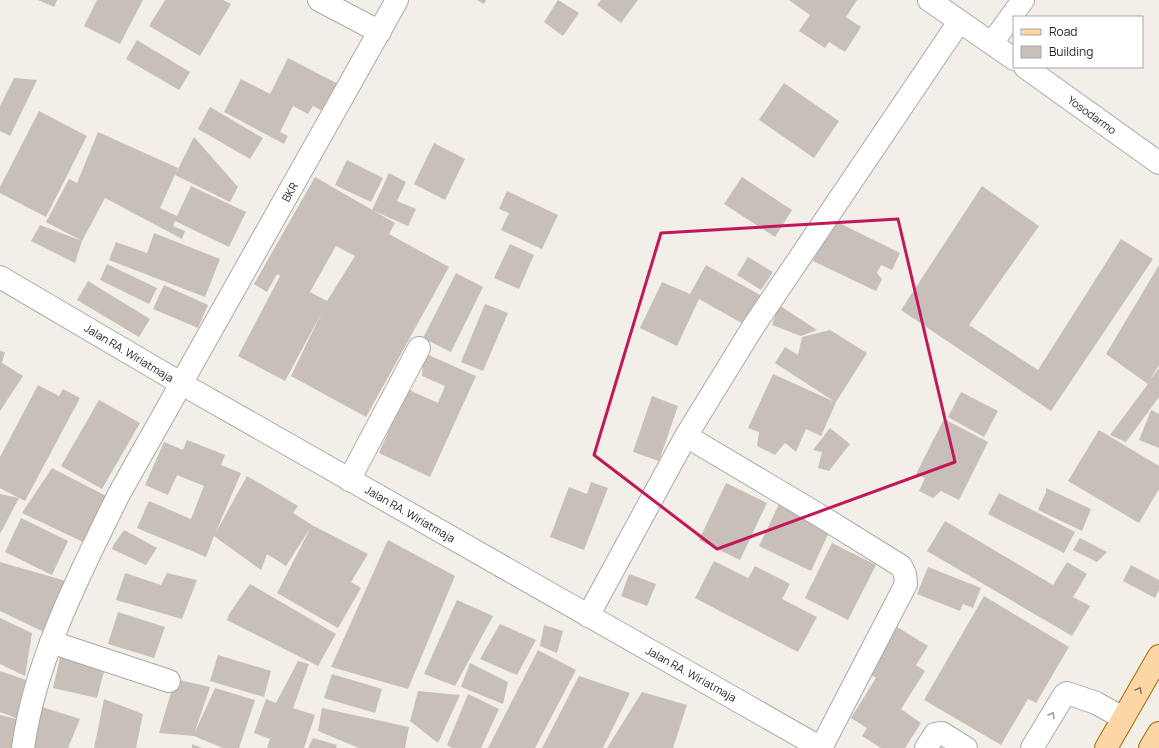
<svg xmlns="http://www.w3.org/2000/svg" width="1159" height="748" font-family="Manrope,sans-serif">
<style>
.building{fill:#c7bfb8;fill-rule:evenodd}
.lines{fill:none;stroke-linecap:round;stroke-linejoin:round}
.minor-casing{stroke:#a9a9a9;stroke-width:24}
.major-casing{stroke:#a06b00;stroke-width:24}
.minor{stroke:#fff;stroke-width:22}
.major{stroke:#fcd6a4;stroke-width:22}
.oneway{stroke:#8f7c63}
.oneway2{stroke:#9c9c9c}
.marked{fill:none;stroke:#c2185b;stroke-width:3;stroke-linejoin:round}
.labels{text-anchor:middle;stroke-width:3;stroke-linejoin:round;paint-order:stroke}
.street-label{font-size:11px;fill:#222;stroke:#fff}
</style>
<rect width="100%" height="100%" fill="#f2efe9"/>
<g class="building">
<polygon points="38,0 57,0 54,7"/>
<polygon points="97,0 143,0 120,44 84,26"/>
<polygon points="165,0 223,0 231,4 200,56 149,26"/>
<polygon points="477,0 486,0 484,4"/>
<polygon points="558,0 579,13 563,36 544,22"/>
<polygon points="601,0 638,0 621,23 597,5"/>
<polygon points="789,0 857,0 846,17 861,27 845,52 829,42 825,48 799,31 810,15"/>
<polygon points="137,40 190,72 179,90 126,59"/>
<polygon points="288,58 340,85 326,113 313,106 308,114 293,106 280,132 288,136 284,144 224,112 241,79 270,94"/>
<polygon points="14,78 37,80 10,136 0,131 0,106"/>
<polygon points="784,83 839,121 814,158 759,120"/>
<polygon points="210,107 263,138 250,159 198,129"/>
<polygon points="39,111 87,136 46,217 0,193 0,187"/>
<polygon points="98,132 178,168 160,208 177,216 191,186 246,212 229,247 175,221 173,226 185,231 182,239 105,198 82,241 46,222 69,179 77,183"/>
<polygon points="194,137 238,187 230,202 175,175"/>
<polygon points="434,143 465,159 445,200 414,184"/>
<polygon points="347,160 383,178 371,202 335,185"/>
<polygon points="389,173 406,182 397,201 416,209 408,226 372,210"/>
<path d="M315 177 395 223 389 234 449 267 366 417 291 376 322 312 285 381 238 356 280 276 284 278 277 274 267 292 254 284ZM336 246 355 256 327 301 310 292Z"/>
<polygon points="742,177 792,210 775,237 724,204"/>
<polygon points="982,186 1039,226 969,325 1038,370 1121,239 1153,259 1051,411 901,310"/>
<polygon points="507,191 558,215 542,249 501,230 509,213 499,209"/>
<polygon points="833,220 900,253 892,270 881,265 877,273 882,279 876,291 813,261"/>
<polygon points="40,225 82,241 75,263 31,241"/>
<polygon points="154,233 220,259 205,297 109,260 116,242 147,253"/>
<polygon points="510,244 534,255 519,289 494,278"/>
<polygon points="748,257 773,272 761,290 737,275"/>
<polygon points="107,264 157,288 149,304 100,280"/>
<polygon points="706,265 762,296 745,325 699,299 677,346 640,328 662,282 690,294"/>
<polygon points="1159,265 1159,365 1149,382 1159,368 1159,397 1126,442 1110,435 1148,384 1106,354"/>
<polygon points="456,273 483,287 451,352 423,338"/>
<polygon points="88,281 150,319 139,337 77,300"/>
<polygon points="164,285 208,305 198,328 153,309"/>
<polygon points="485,304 508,313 483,371 461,362"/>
<polygon points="779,305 817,330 801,336 772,325"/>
<polygon points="830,330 867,353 836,402 821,436 806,429 796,452 785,443 775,455 757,446 759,432 748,428 773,374 835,402 775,363 785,347 798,355 802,337"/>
<polygon points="0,351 5,352 2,363 23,376 0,411"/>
<polygon points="424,353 476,376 430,477 379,453 407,389 438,403 445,386 422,376"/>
<polygon points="38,385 59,396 63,389 80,398 25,501 0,488 0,457"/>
<polygon points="961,392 998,411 984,437 948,417"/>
<polygon points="652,396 678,406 659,461 633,452"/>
<polygon points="99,400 140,423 102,489 61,466"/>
<polygon points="1151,410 1159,414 1159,448 1139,440"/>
<polygon points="944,419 988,442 959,500 941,491 933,498 919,491 925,478 916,474"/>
<polygon points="830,428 850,444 829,471 818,468 822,452 813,450"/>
<polygon points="1099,430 1159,466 1159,489 1139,523 1068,481"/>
<polygon points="187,440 225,455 221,465 241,473 215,534 247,476 298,506 293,513 312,525 368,554 351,582 361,588 338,628 277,593 311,527 286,566 267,554 261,570 214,536 206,557 137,528 149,501 191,519 204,486 177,475 168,495 145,485 164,442 183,450"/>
<polygon points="52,468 110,498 83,542 22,513"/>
<polygon points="591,482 608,488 584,550 550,537 569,487 587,494"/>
<polygon points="726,483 767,503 740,560 699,540"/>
<polygon points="1046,488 1091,509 1082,531 1038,510 1046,492"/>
<polygon points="999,493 1075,532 1064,553 988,514"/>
<polygon points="0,494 19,498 0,534"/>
<polygon points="779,504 831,528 811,571 759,546"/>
<polygon points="21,518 68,541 52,575 5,552"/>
<polygon points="945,521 1053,585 1067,562 1087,574 1073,597 1090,606 1072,636 927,551"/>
<polygon points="124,530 157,548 146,565 112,549 114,544"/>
<polygon points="1080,538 1107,552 1097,562 1073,550"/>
<polygon points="388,540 455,576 408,689 331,667"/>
<polygon points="832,543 876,565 848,620 805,598"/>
<polygon points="714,561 748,578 745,584 755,566 790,584 782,599 817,617 798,652 695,598"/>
<polygon points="0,562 66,581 46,633 0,611"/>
<polygon points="1131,565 1159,580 1159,590 1155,598 1123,581"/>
<polygon points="928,567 981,588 973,608 963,604 960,611 917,594"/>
<polygon points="125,573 161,585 167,573 197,580 182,619 116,600"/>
<polygon points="629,574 656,584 647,606 621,596"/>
<polygon points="250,584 336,634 318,666 227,620 229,614"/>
<polygon points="984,596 1069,647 1036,703 1028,699 1001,745 924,700"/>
<polygon points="457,600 493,616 455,686 424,674"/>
<polygon points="118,612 165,627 154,658 108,644"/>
<polygon points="0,618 32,633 25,676 0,664"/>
<polygon points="500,624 536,640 517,675 480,659"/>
<polygon points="544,625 563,631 557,653 540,646"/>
<polygon points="894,625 928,646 916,665 925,671 901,709 921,723 905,748 881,748 862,736 867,728 851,718 876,678 865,671"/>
<polygon points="538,650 576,670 535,748 488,748"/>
<polygon points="61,653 106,664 97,698 53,688"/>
<polygon points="218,655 271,671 264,697 210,681"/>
<polygon points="298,661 309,664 293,708 315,715 304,748 267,748 270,739 254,733 266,699 276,703"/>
<polygon points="470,663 508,682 503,704 461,687"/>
<polygon points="0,671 32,682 15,748 0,748 0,715 21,720 0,712"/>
<polygon points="332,674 382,689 375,713 324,698"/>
<polygon points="579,676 630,693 603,748 542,748"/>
<polygon points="175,679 210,687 194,734 215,688 255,700 239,748 223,748 194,736 159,733"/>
<polygon points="418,691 460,695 438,743 410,721"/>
<polygon points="642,692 687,705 673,748 607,748"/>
<polygon points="468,694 499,709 481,748 452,748 447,745"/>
<polygon points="104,699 143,714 136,748 94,748"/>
<polygon points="42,707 80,719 68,748 31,748"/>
<polygon points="322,708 409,727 405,748 359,748 318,731"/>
<polygon points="313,738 337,745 336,748 308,748"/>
<polygon points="192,744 202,748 192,748"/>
</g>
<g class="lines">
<defs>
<g id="minor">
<polyline points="319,0 380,32"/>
<polyline points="929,0 1014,59"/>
<polyline points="992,43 1023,0"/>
<polyline points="1025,67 1159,163"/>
<polyline points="0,277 182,384 821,748"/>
<polyline points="686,436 819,515 901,566 905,574 906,584 821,748"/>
<polyline points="349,480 419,348"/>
<polyline points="588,616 686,436 753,327 959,22"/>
<polyline points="51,642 169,681"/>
<path d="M23 748C35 660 80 573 119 494L397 0"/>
<polyline points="926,748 935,734 942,733 966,748"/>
<polyline points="1032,748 1064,695 1067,693 1096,703 1123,718"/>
</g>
<g id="major">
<polyline points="1106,748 1159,656"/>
<polyline points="1150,748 1159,733"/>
</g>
</defs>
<use href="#minor" class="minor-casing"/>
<use href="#major" class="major-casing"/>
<use href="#minor" class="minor"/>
<use href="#major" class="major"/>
</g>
<defs><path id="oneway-chevron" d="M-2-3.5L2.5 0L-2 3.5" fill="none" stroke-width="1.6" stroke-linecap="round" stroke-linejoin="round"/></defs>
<use class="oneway" href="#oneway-chevron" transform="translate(1139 690) rotate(-60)"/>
<use class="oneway2" href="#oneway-chevron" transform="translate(1052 715) rotate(-59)"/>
<path class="marked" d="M898 219 955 462 717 549 594 455 661 233Z"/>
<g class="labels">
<g class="street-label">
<text transform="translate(1092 115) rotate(36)" y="4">Yosodarmo</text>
<text transform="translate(290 192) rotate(-61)" y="4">BKR</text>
<text transform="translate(129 353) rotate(31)" y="4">Jalan RA. Wiriatmaja</text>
<text transform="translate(410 514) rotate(30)" y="4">Jalan RA. Wiriatmaja</text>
<text transform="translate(691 674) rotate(29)" y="4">Jalan RA. Wiriatmaja</text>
</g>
</g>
<rect x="1013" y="16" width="130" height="52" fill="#ffffff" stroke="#a7a7a7"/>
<rect x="1021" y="29" width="20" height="6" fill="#fcd6a4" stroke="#a7a7a7"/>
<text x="1049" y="36" font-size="12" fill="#222222">Road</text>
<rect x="1021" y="46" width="20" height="12" fill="#c7bfb8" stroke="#a7a7a7"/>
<text x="1049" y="56" font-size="12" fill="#222222">Building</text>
</svg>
